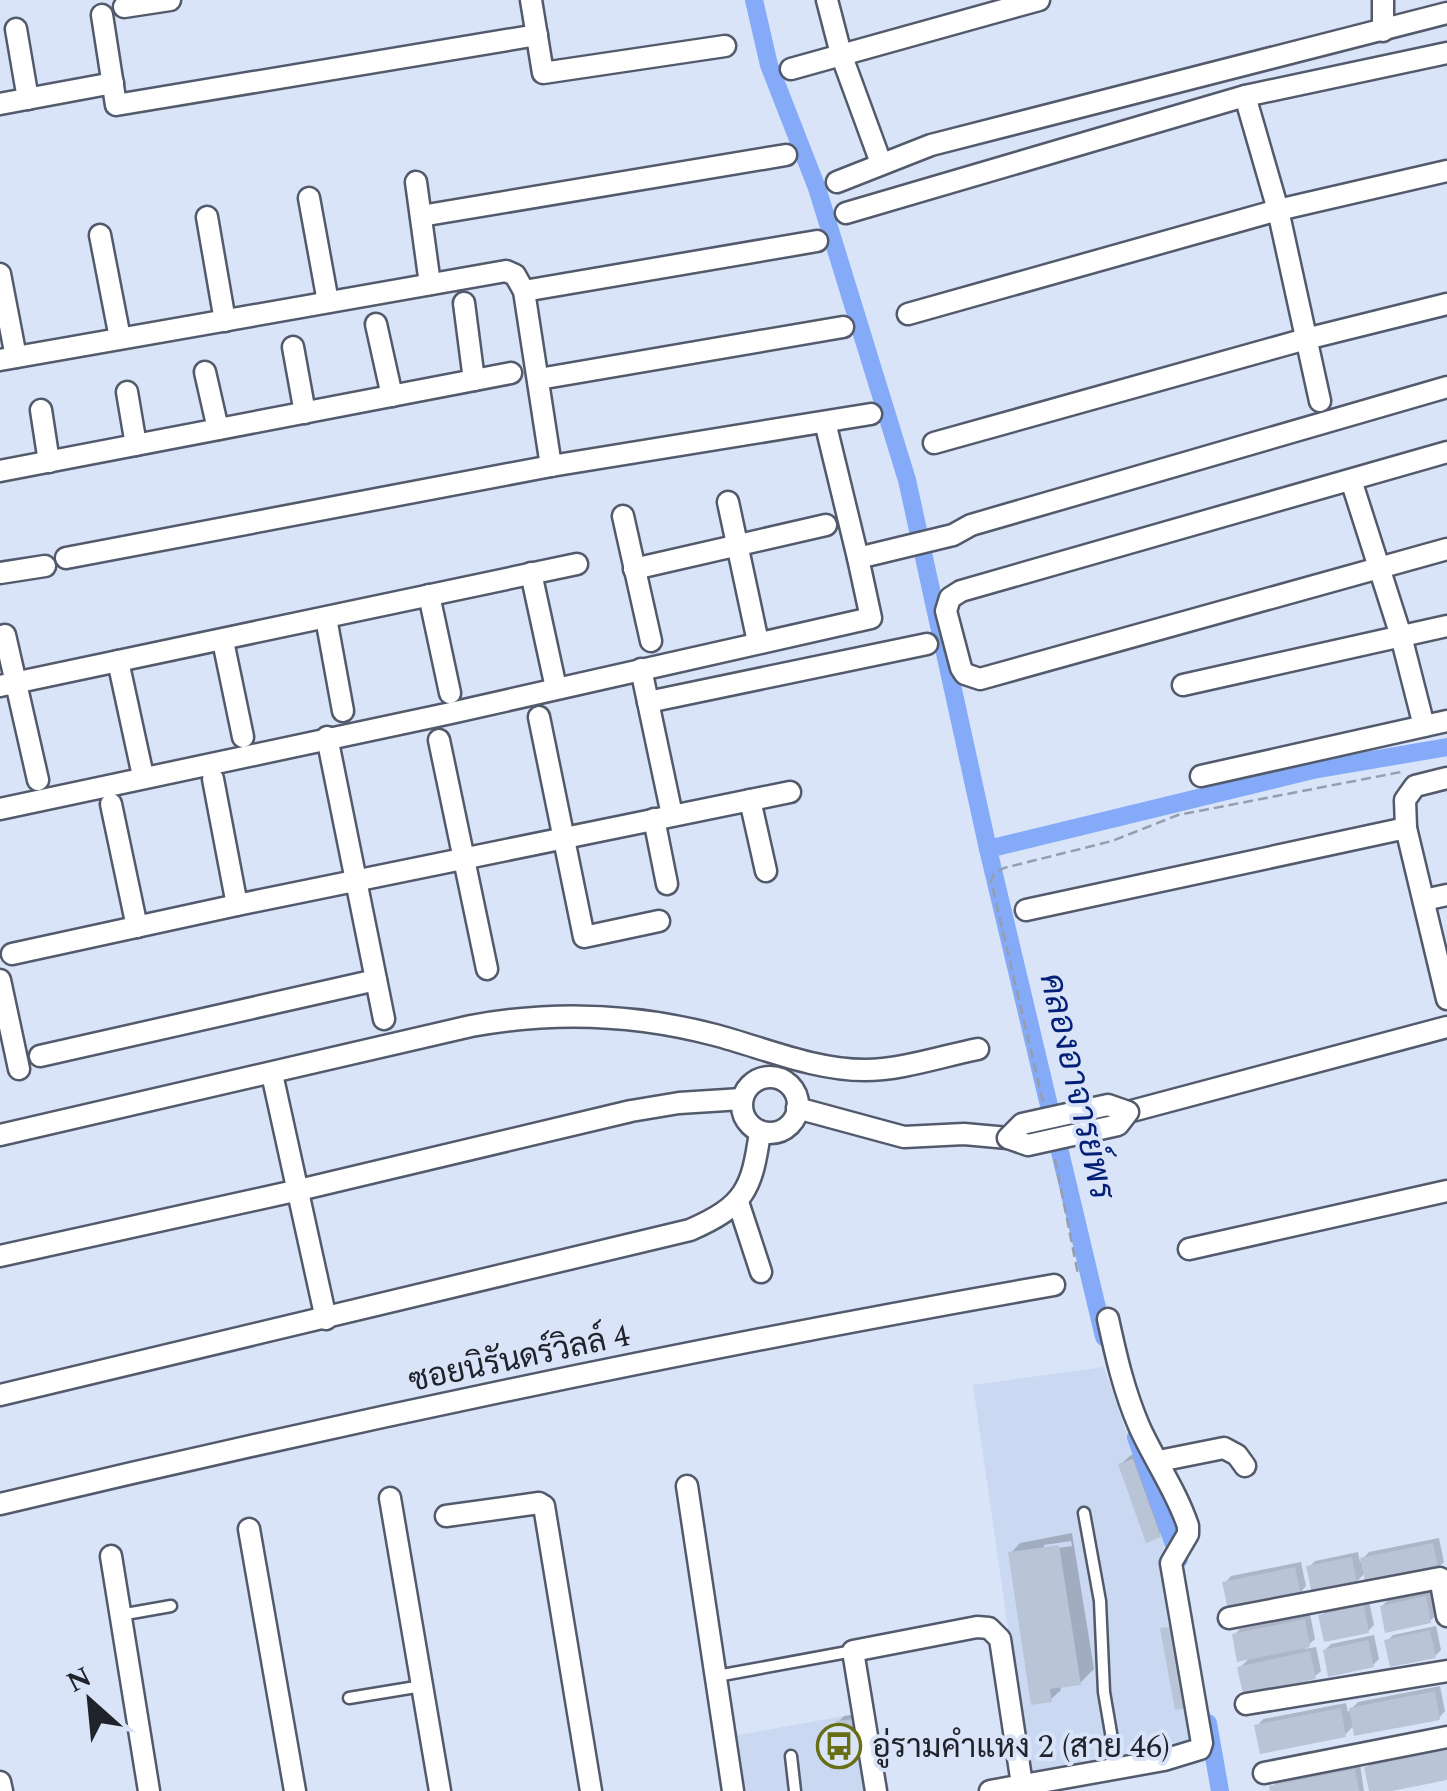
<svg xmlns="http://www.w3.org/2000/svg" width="1447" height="1791" font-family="Spectral,Sarabun,serif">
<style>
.built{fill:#cad8f2}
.shadow{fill:#0003;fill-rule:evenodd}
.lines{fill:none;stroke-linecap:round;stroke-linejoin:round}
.canal{stroke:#84aaf8;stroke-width:18}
.building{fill:#bac4d7}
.service-casing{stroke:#525a6b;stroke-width:15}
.minor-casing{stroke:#525a6b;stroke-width:25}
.path{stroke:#969eae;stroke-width:2.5;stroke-dasharray:10 5;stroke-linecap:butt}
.service{stroke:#fff;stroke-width:10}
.minor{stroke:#fff;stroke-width:20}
.minor-bridge-casing{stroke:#525a6b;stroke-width:25;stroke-linecap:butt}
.minor-bridge{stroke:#fff;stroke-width:20}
.labels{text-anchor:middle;stroke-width:8;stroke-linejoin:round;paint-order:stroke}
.street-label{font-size:32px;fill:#20232b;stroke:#d9e4f8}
.poi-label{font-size:32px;fill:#20232b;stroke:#d9e4f8;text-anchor:start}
.water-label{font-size:35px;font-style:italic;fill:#041f77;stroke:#d9e4f8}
</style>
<rect width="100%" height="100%" fill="#d9e4f8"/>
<g class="built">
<polygon points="1104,1367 1162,1537 1197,1730 1189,1748 1029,1774 973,1385"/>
<polygon points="860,1713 872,1791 740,1791 733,1736"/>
</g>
<g class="shadow">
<polygon points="1143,1450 1169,1525 1159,1535 1121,1464 1131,1455"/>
<path d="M1072 1533 1094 1669 1080 1683 1060 1685 1061 1690 1051 1699 1011 1553 1020 1543ZM1071 1541 1072 1546 1044 1550V1545Z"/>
<polygon points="1439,1538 1444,1562 1438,1568 1366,1572 1356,1582 1309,1567 1315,1561 1358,1552 1360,1562 1369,1552"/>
<polygon points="1301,1562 1306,1586 1300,1593 1225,1583 1231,1576"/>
<polygon points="1431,1591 1436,1615 1430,1621 1382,1606 1388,1600"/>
<polygon points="1369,1601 1374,1625 1368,1631 1321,1616 1327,1610"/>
<polygon points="1310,1614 1315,1639 1304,1649 1316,1647 1321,1671 1314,1677 1240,1667 1251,1657 1234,1635 1240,1629"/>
<polygon points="1436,1626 1441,1650 1435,1656 1387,1641 1393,1635"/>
<polygon points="1374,1635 1379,1659 1373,1665 1325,1650 1331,1644"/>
<polygon points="1440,1686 1445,1711 1439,1718 1354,1725 1345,1735 1257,1726 1263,1719 1346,1703 1348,1712 1358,1702"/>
<polygon points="866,1713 856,1740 850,1746 831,1744 840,1737 838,1722 844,1716"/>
<polygon points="1447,1747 1447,1778 1371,1791 1367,1767 1373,1761"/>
<polygon points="1360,1764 1364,1791 1272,1791 1272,1787 1278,1780"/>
</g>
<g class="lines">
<g class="canal">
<polyline points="754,0 769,65 817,188 907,480 988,849"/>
<polyline points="1104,1337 988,849 1313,770 1447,747"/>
<polyline points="1136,1437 1179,1559"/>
<polyline points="1208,1723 1220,1791"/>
</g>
</g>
<g class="building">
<polygon points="1133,1459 1161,1537 1146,1543 1118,1464"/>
<polygon points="1433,1543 1439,1571 1366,1586 1360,1558"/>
<polygon points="1059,1545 1081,1685 1050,1689 1052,1702 1031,1705 1008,1552"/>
<polygon points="1352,1557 1357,1584 1312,1594 1306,1566"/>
<polygon points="1295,1567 1301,1595 1228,1610 1222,1582"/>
<polygon points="1426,1596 1431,1623 1385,1633 1380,1606"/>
<polygon points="1364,1605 1369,1633 1324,1642 1318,1615"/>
<polygon points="1305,1619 1310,1647 1237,1662 1232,1634"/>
<polygon points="1176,1626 1191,1707 1175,1710 1160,1628"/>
<polygon points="1430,1630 1436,1658 1390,1667 1384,1640"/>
<polygon points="1368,1640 1374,1667 1328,1677 1323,1650"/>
<polygon points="1310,1651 1316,1679 1243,1694 1237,1667"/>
<polygon points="1435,1691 1440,1720 1354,1736 1349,1708"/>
<polygon points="1341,1708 1346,1737 1260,1754 1254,1725"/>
<polygon points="860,1718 863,1738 850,1740 851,1748 829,1751 828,1743 838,1742 836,1721"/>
<polygon points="1447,1750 1447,1780 1392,1791 1369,1791 1364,1767"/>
<polygon points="1355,1769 1359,1791 1270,1791 1269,1786"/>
</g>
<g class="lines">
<defs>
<g id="service">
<polyline points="1084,1513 1100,1601 1104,1692 1117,1768"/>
<polyline points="120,1615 171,1606"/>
<polyline points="717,1676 853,1651"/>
<polyline points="349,1698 422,1686"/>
<polyline points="791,1756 795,1791"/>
</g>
<g id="minor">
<polyline points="531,0 543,73 725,46"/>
<polyline points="827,0 841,54 881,163"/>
<polyline points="1383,0 1383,31"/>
<polyline points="124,7 170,0"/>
<polyline points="102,15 116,105 537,35"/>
<polyline points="16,29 28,99"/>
<polyline points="791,69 1039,0"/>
<polyline points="1245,96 1278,210 1320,401"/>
<polyline points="0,104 113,83"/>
<polyline points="416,182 430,284"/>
<polyline points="837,182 931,145 1447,13"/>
<polyline points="309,198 328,302"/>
<polyline points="846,213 1245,96 1447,53"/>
<polyline points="421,216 786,155"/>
<polyline points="207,217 225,321"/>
<polyline points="100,235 120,338"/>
<polyline points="0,274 16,357"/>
<polyline points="524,291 817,241"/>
<polyline points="464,303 474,380"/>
<polyline points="908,314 1278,210 1447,171"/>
<polyline points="376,324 392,396"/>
<polyline points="293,347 305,413"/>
<polyline points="0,360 506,271 515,275 524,291 551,466"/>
<polyline points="205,372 218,429"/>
<polyline points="539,379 843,327"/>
<polyline points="127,392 136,445"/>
<polyline points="41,410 49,462"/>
<polyline points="825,422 858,558"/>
<polyline points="934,443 1306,339 1447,304"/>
<polyline points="1447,452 961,591 950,598 946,611 961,668 965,674 980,679 1447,549"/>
<polyline points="0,471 511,373"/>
<polyline points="1351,480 1401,636 1424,726"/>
<polyline points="728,502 758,642"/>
<polyline points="623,516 651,641"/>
<polyline points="66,558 551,466 871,414"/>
<polyline points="634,569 826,525"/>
<polyline points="0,573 45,566"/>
<polyline points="531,573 556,688"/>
<polyline points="429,595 450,693"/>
<polyline points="326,618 343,711"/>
<polyline points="5,635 38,780"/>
<polyline points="223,641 243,737"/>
<polyline points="118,661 143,776"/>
<polyline points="641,669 672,815"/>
<polyline points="1183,685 1447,626"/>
<polyline points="0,686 577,564"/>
<polyline points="648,702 927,644"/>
<polyline points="539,717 584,937 659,921"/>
<polyline points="327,737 384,1019"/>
<polyline points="439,740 487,969"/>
<polyline points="1201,776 1447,721"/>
<polyline points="1447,778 1415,786 1405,800 1406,828 1447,999"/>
<polyline points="213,779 237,905"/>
<polyline points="750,800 766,871"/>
<polyline points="111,804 137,927"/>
<polyline points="0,809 451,713 871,618 858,558 953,535 971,525 1447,387"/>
<polyline points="654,819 667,884"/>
<polyline points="1424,900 1447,895"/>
<polyline points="1026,910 1406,828"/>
<polyline points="12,954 237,905 790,792"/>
<polyline points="0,980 19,1069"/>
<polyline points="40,1056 376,980"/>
<polyline points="272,1074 326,1319"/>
<circle cx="770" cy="1105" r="28"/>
<polyline points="797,1108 904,1137 964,1134 1008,1138"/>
<polyline points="1128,1112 1447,1027"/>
<path d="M0 1135 471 1026C552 1011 635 1014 715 1035 764 1048 814 1070 865 1070 902 1070 942 1056 978 1049"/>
<polyline points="738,1202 761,1272"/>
<polyline points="1189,1249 1447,1191"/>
<polyline points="0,1256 299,1190 631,1111 679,1103 742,1099"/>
<path d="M0 1395 690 1230C745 1206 752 1189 760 1132"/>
<polyline points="1159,1461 1224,1448 1237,1455 1245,1466"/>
<polyline points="687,1486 733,1791"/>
<polyline points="390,1498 440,1791"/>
<path d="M0 1504C349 1421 700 1347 1054 1285"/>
<polyline points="446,1516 539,1503 544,1506 591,1791"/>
<polyline points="249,1529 295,1791"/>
<polyline points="111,1556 149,1791"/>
<polyline points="1229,1618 1440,1578 1447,1616"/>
<polyline points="1246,1704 1447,1671"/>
<polyline points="1264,1773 1447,1737"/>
<polyline points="0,1782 2,1791"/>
<polyline points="876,1791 853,1651 977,1627 989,1628 1000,1639 1023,1791"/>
<path d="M990 1791 1164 1760 1200 1749 1202 1743 1171 1563 1188 1534V1526C1176 1490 1154 1460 1139 1426 1124 1391 1116 1356 1108 1319"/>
</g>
</defs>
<use href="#service" class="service-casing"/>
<use href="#minor" class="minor-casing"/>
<g class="path">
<polyline points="1043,1102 991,881 994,874 1004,868 1112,841 1178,815 1401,772"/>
<polyline points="1055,1159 1078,1274"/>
</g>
<use href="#service" class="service"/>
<use href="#minor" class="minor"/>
<defs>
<polygon id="minor-bridge" points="1108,1105 1128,1112 1118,1125 1028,1145 1008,1138 1022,1124"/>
</defs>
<use href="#minor-bridge" class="minor-bridge-casing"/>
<use href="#minor-bridge" class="minor-bridge"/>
</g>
<defs>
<symbol id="bus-ring" viewBox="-11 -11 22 22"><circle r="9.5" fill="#d9e4f8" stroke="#676e15" stroke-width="1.5"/><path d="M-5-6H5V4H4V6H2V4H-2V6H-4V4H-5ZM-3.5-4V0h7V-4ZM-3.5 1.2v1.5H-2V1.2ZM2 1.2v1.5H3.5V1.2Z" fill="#676e15"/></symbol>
</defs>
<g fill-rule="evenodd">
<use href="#bus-ring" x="814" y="1721" width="50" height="50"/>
</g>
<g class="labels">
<g class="street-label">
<text transform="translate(519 1357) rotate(-12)" y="11">ซอยนิรันดร์วิลล์ 4</text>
</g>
<g class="poi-label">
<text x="872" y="1757">อู่รามคำแหง 2 (สาย 46)</text>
</g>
<g class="water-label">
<text transform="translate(1078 1086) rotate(77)" y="12">คลองอาจารย์พร</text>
</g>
</g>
<g transform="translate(90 1701) rotate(333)" stroke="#d9e4f8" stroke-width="8" paint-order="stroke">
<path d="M0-8L18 38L0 25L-18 38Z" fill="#20232b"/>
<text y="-15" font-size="28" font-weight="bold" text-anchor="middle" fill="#20232b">N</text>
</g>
</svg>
